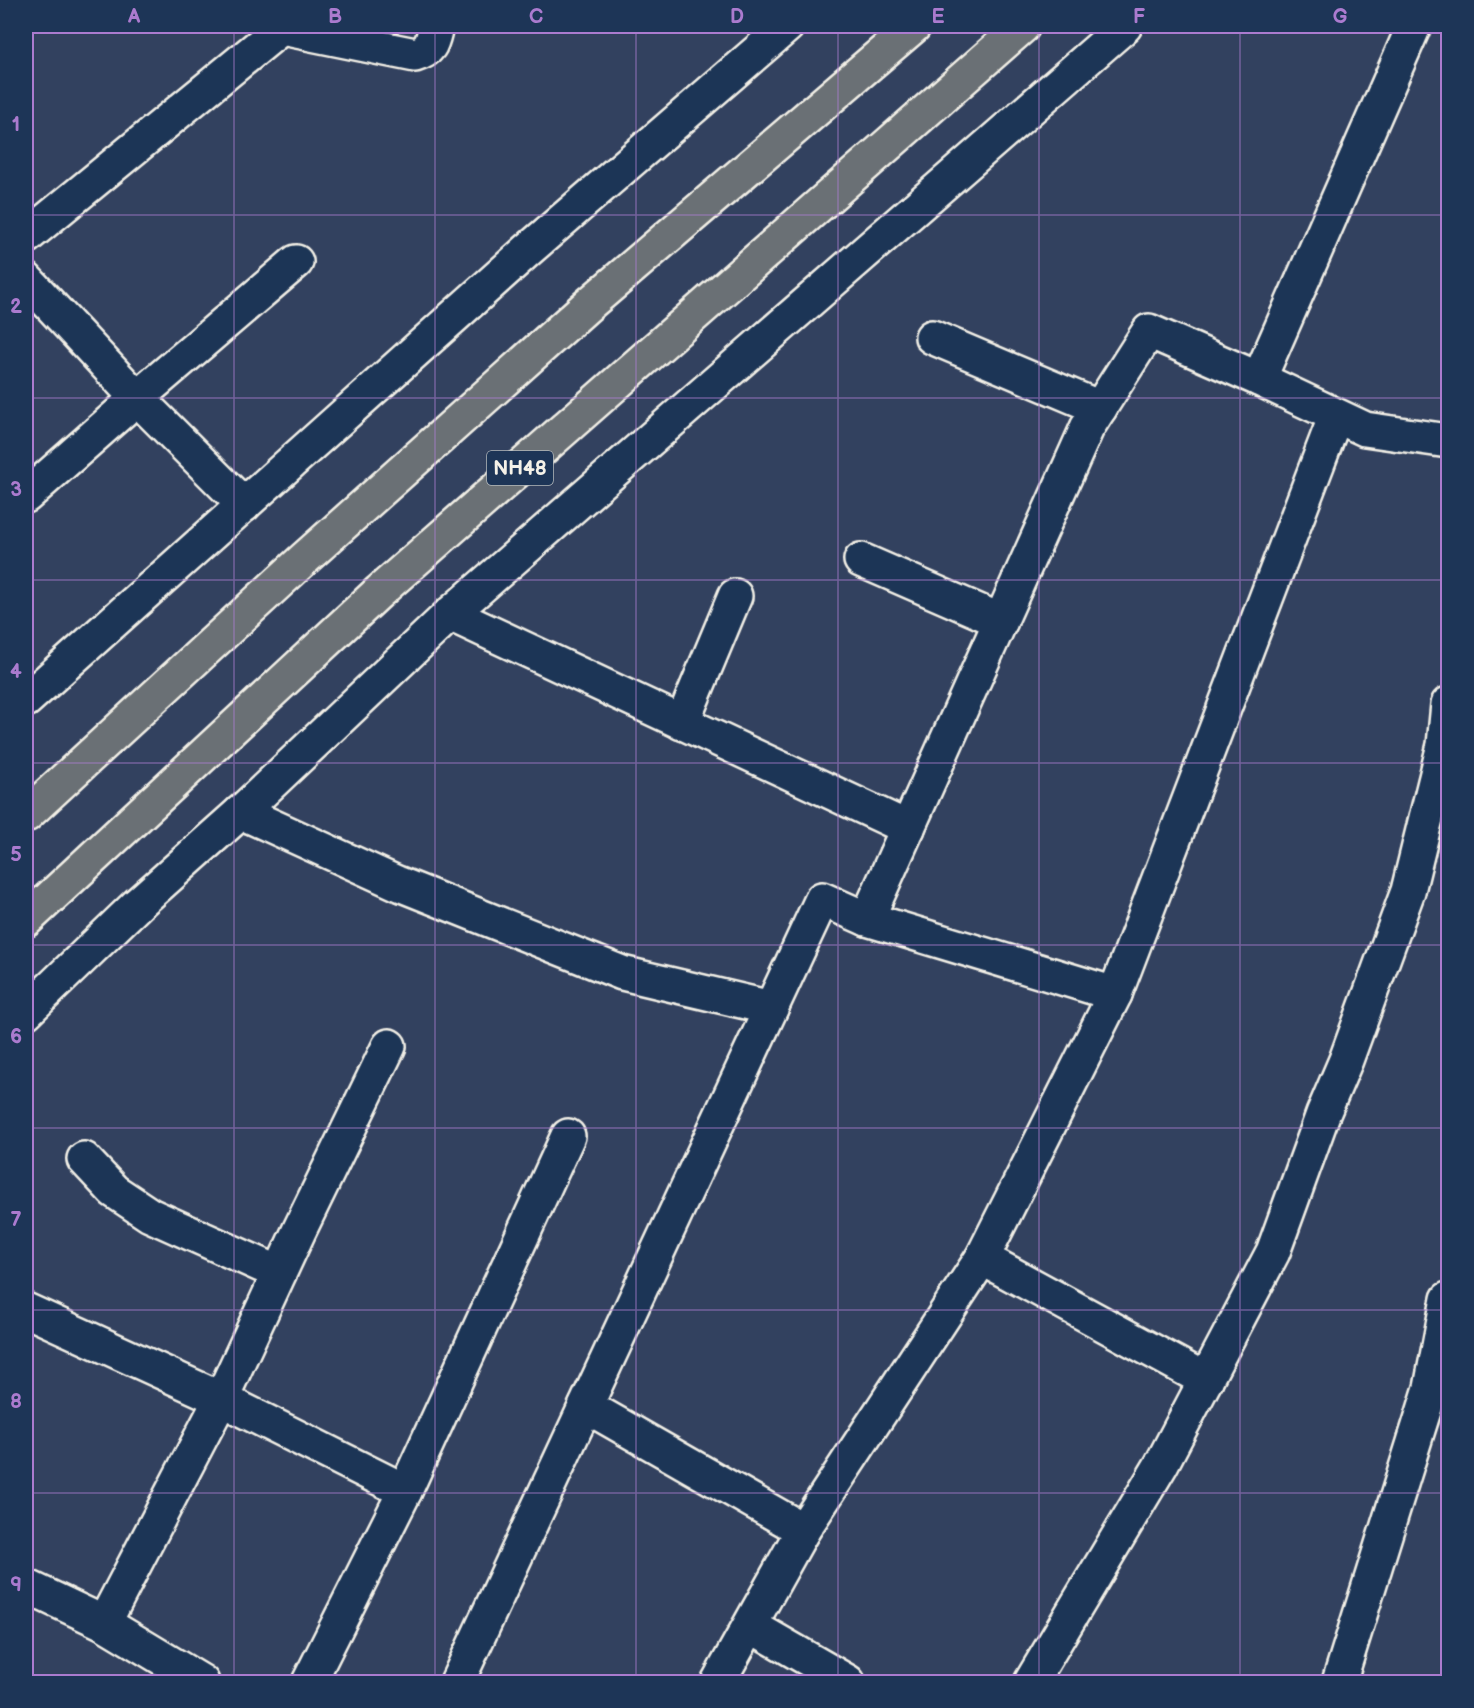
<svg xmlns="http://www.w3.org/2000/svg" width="1474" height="1708" font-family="'Balsamiq Sans',sans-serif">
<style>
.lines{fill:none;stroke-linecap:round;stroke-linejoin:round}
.minor-casing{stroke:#f4f1e8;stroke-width:38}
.highway-casing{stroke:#f4f1e8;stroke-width:38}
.minor{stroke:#1d3557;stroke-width:33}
.highway{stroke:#6a7074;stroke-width:33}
.grid{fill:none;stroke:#ab7bcf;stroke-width:1.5;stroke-opacity:0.55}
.labels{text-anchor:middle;stroke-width:6;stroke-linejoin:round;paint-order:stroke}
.shield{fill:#1d3557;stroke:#b4b9bc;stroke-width:1.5}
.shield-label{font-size:20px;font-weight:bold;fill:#f4f1e8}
.neatline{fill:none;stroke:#ab7bcf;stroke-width:2}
.grid-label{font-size:20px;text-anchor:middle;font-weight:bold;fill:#ab7bcf}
</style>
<rect width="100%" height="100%" fill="#32415f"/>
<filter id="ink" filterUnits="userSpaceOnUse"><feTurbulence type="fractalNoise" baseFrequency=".0167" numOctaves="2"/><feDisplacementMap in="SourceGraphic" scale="12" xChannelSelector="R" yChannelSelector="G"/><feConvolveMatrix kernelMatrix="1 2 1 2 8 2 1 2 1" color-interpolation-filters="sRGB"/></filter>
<g filter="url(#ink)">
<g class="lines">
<defs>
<g id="minor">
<path d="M272 26 415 55C432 50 432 42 436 26"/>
<polyline points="26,237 281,28"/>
<polyline points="26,279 137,398 244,505"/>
<polyline points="932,337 1100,408"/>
<polyline points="1259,379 1414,26"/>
<polyline points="26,496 137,398 296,262"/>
<polyline points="861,560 1001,621"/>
<polyline points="450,614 908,828"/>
<polyline points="26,700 528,250 787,26"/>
<polyline points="682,723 735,596"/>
<polyline points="241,812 397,883 622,973 771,1008"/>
<polyline points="867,919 1087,428 1149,331 1259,379 1365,429 1448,441"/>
<polyline points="26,1012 139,903 241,812 450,614 1125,26"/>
<polyline points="84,1159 114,1191 150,1215 279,1273"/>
<polyline points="982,1258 1206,1380"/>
<polyline points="26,1310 221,1399 405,1491"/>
<polyline points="586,1406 803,1530"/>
<polyline points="26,1586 104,1623 202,1682"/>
<polyline points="104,1623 221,1399 299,1231 389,1046"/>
<polyline points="751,1626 848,1682"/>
<polyline points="309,1682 405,1491 568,1136"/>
<polyline points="457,1682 822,899 867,919 1115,994"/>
<polyline points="718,1682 803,1530 982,1258 1115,994 1330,431 1337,417"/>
<polyline points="1031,1682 1161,1465 1273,1252 1323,1114 1346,1060 1408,891 1444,745 1448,704"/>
<polyline points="1339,1682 1431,1388 1448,1299"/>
</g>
<g id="highway">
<polyline points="26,815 304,559 588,305 914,26"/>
<polyline points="26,920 380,591 1023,26"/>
</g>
</defs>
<use href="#minor" class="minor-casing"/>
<use href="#highway" class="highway-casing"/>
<use href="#minor" class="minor"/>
<use href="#highway" class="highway"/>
</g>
</g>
<path class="grid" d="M234 26V1682M435 26V1682M636 26V1682M838 26V1682M1039 26V1682M1240 26V1682M26 215H1448M26 398H1448M26 580H1448M26 763H1448M26 945H1448M26 1128H1448M26 1310H1448M26 1493H1448"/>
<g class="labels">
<rect class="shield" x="487" y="451" width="66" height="34" rx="4.5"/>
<g class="shield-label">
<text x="520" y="475">NH48</text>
</g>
</g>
<rect width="1474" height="1708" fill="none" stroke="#1d3557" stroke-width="66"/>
<rect x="33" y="33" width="1408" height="1642" class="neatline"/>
<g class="grid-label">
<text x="134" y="23">A</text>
<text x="335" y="23">B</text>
<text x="536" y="23">C</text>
<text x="737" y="23">D</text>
<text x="938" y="23">E</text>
<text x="1139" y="23">F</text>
<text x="1340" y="23">G</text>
<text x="16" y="131">1</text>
<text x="16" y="313">2</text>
<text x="16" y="496">3</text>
<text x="16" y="678">4</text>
<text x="16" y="861">5</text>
<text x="16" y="1043">6</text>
<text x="16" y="1226">7</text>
<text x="16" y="1408">8</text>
<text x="16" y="1591">9</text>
</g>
</svg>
